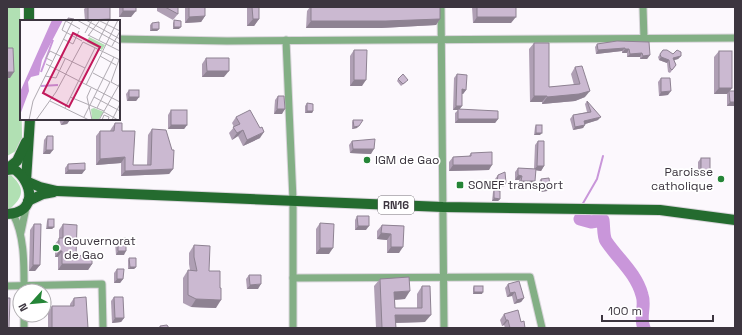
<svg xmlns="http://www.w3.org/2000/svg" width="742" height="335" font-family="'Space Grotesk',sans-serif">
<style>
.green{fill:#b1e0b3}
.lines{fill:none;stroke-linecap:round;stroke-linejoin:round}
.stream{stroke:#c996da;stroke-width:2}
.river{stroke:#c996da;stroke-width:13}
.street-casing{stroke:#d9d5db;stroke-width:9}
.primary-casing{stroke:#d9d5db;stroke-width:12}
.street{stroke:#83af85;stroke-width:7}
.primary{stroke:#246b2f;stroke-width:10}
.wall{fill:#af9fb4}
.shaded-wall{fill:#8e8292}
.building{fill:#cbb9d1;stroke:#8e8292}
.poi-dot{fill:#258537;stroke:#fff;stroke-width:1.5}
.labels{text-anchor:middle;stroke-width:3.5;stroke-linejoin:round;paint-order:stroke}
.shield{fill:#fff;stroke:#767279;stroke-width:1}
.shield-label{font-size:11px;font-weight:bold;fill:#3c353f}
.poi-label{font-size:12px;fill:#3c353f;stroke:#fff;text-anchor:start}
.inset-river{fill:none;stroke:#c996da;stroke-width:2}
.inset-road{fill:none;stroke:#afaab1;stroke-width:1}
.view{fill:#c2185b;fill-opacity:0.15;stroke:#c2185b;stroke-width:2}
.inset-edge{fill:none;stroke:#3c353f;stroke-width:2}
</style>
<rect width="100%" height="100%" fill="#fcf8fd"/>
<g class="green">
<polygon points="7,7 20,7 22,138 16,151 7,156"/>
<path d="M7 174H10C24 187 25 195 11 208H7Z"/>
</g>
<g class="lines">
<polyline class="stream" points="582,205 597,179 603,156"/>
<path class="river" d="M580 219 591 222 603 220C604 226 603 236 606 241 618 259 636 273 642 295 646 306 639 317 644 328"/>
<defs>
<g id="street">
<polyline points="441,7 444,328"/>
<polyline points="643,7 644,39"/>
<polyline points="119,39 227,41 735,38"/>
<polyline points="286,40 293,200 293,328"/>
<path d="M13 214C25 236 24 266 24 291"/>
<polyline points="21,232 27,203"/>
<polyline points="293,278 530,277 542,328"/>
<polyline points="7,286 102,284 103,328"/>
<polyline points="24,328 24,315"/>
</g>
<g id="primary">
<polyline points="29,7 29,21"/>
<polyline points="30,119 26,181 40,187 57,191 443,207 660,210 735,220"/>
<polyline points="7,169 17,161 26,142"/>
<path d="M7 170 14 169C34 183 37 213 7 214"/>
<polyline points="28,201 43,194 54,192"/>
</g>
</defs>
<use href="#street" class="street-casing"/>
<use href="#primary" class="primary-casing"/>
<use href="#street" class="street"/>
<use href="#primary" class="primary"/>
</g>
<g class="wall">
<polygon points="86,7 110,7 110,19 109,21 85,21 84,9"/>
<polygon points="119,7 136,7 131,17 119,17"/>
<polygon points="157,7 178,7 178,14 173,20 157,11"/>
<polygon points="185,7 205,7 205,16 201,22 185,23"/>
<polygon points="247,7 259,7 259,19 254,26 247,26"/>
<polygon points="310,7 440,7 440,19 436,25 381,28 306,28 307,11"/>
<polygon points="472,7 516,7 511,23 473,23"/>
<polygon points="174,21 179,29 173,29 173,23"/>
<polygon points="152,23 159,29 157,31 150,31 150,25"/>
<polygon points="617,41 650,55 647,59 640,59 640,57 627,57 627,53 622,53 622,51 596,54 595,47 597,44"/>
<polygon points="534,43 549,87 574,85 571,74 575,67 585,97 575,101 542,104 542,102 530,102 529,49"/>
<polygon points="354,50 362,86 350,86 350,56"/>
<polygon points="663,50 673,54 681,56 678,59 674,60 676,65 670,73 668,72 667,63 659,60 658,57"/>
<polygon points="719,51 732,88 730,91 735,91 735,106 727,106 727,94 714,94 714,57"/>
<polygon points="206,58 224,77 202,77 202,64"/>
<polygon points="457,74 466,90 463,94 462,94 460,109 498,119 495,123 455,123 455,113 458,110 453,110 454,78"/>
<polygon points="661,78 668,95 659,96 658,82"/>
<polygon points="398,79 406,82 401,86 397,81"/>
<polygon points="129,90 139,97 136,101 127,101 126,94"/>
<polygon points="278,96 282,114 274,114 275,100"/>
<polygon points="587,101 598,120 585,124 583,128 573,130 570,119 573,115 587,112 585,104"/>
<polygon points="307,103 313,111 312,113 305,113 305,106"/>
<polygon points="171,110 187,125 184,129 168,129 168,115"/>
<polygon points="236,117 260,138 243,146 238,136 232,140 229,133 234,127 232,123"/>
<polygon points="59,119 70,119 67,124 61,125"/>
<polygon points="353,120 357,128 352,129 352,122"/>
<polygon points="115,123 122,131 133,165 147,165 148,135 152,129 173,169 169,174 121,176 121,163 96,165 96,136 100,131 110,131 111,129"/>
<polygon points="536,125 540,135 534,135 535,127"/>
<polygon points="47,136 50,154 43,154 44,140"/>
<polygon points="352,141 371,154 350,153 349,145"/>
<polygon points="538,141 544,166 541,171 536,170 532,186 519,185 519,180 515,180 515,172 518,168 534,169 535,145"/>
<polygon points="471,153 489,170 449,171 449,162 453,157 469,156"/>
<polygon points="701,158 707,176 698,176 698,162"/>
<polygon points="68,164 82,174 65,174 65,168"/>
<polygon points="498,175 504,187 494,187 495,179"/>
<polygon points="541,179 547,191 540,192 538,183"/>
<polygon points="494,190 500,199 498,201 492,201 493,192"/>
<polygon points="357,216 366,230 355,230 355,220"/>
<polygon points="48,219 54,227 52,229 46,229 47,221"/>
<polygon points="320,223 329,254 316,254 316,229"/>
<polygon points="34,224 40,265 35,271 29,271 30,230"/>
<polygon points="63,224 76,256 92,264 88,270 58,270 58,257 55,257 55,244 59,239 59,230"/>
<polygon points="382,225 404,226 399,253 387,253 387,240 377,239 377,231"/>
<polygon points="118,239 124,255 116,255 115,243"/>
<polygon points="194,245 209,271 216,308 191,307 183,303 183,278 188,270 190,270 189,264 189,253"/>
<polygon points="129,258 136,267 134,269 128,269 128,260"/>
<polygon points="117,269 123,279 120,283 114,283 114,273"/>
<polygon points="249,275 258,289 247,289 246,279"/>
<polygon points="380,279 405,299 395,300 395,308 417,308 417,294 422,286 425,322 396,323 396,328 376,328 374,286"/>
<polygon points="508,284 524,298 521,302 514,304 512,296 507,297 505,288"/>
<polygon points="474,286 482,294 473,294 473,288"/>
<polygon points="114,297 124,318 121,322 112,323 111,301"/>
<polygon points="74,298 88,328 48,328 48,312 52,306 70,306 70,304"/>
<polygon points="504,314 521,322 525,328 505,328 504,325 502,326 500,320"/>
</g>
<g class="shaded-wall">
<polygon points="123,11 136,11 131,17 119,17"/>
<polygon points="205,16 201,22 185,23 189,17"/>
<polygon points="477,17 516,17 511,23 473,23"/>
<polygon points="110,19 109,21 87,21 88,20"/>
<polygon points="253,19 259,19 254,26 247,26"/>
<polygon points="440,19 436,25 381,28 306,28 311,21"/>
<polygon points="174,27 181,27 179,29 173,29"/>
<polygon points="152,29 159,29 157,31 150,31"/>
<polygon points="625,48 622,51 596,54 598,50"/>
<polygon points="625,49 629,49 627,53 622,53"/>
<polygon points="642,53 640,57 627,57 630,54"/>
<polygon points="650,55 647,59 640,59 643,56"/>
<polygon points="681,56 678,59 671,61 673,58"/>
<polygon points="661,57 669,60 667,63 659,60"/>
<polygon points="207,71 229,71 224,77 202,77"/>
<polygon points="7,72 14,72 10,78 7,78"/>
<polygon points="354,80 366,80 362,86 350,86"/>
<polygon points="719,88 732,88 727,94 714,94"/>
<polygon points="462,89 466,90 463,94 459,93"/>
<polygon points="590,91 585,97 575,101 542,104 547,97"/>
<polygon points="671,91 668,95 659,96 661,92"/>
<polygon points="534,96 547,96 542,102 530,102"/>
<polygon points="129,97 139,97 136,101 127,101"/>
<polygon points="730,102 735,102 735,106 727,106"/>
<polygon points="456,106 462,106 459,110 458,109 458,110 453,110"/>
<polygon points="277,109 285,109 282,114 274,114"/>
<polygon points="307,111 313,111 312,113 305,113"/>
<polygon points="601,117 598,120 582,125 584,121"/>
<polygon points="458,119 498,119 495,123 455,123"/>
<polygon points="70,120 67,124 61,125 64,121"/>
<polygon points="171,125 187,125 184,129 168,129"/>
<polygon points="585,125 583,128 573,130 575,127"/>
<polygon points="359,126 357,128 352,129 354,127"/>
<polygon points="243,130 238,136 232,140 237,133"/>
<polygon points="264,132 260,138 243,146 247,140"/>
<polygon points="536,133 542,133 540,135 534,135"/>
<polygon points="353,149 374,149 371,154 350,153"/>
<polygon points="46,150 53,150 50,154 43,154"/>
<polygon points="125,157 121,163 96,165 100,159"/>
<polygon points="453,165 492,165 489,170 449,171"/>
<polygon points="537,166 544,166 541,171 534,170"/>
<polygon points="173,169 169,174 121,176 125,171"/>
<polygon points="68,170 85,170 82,174 65,174"/>
<polygon points="701,172 710,172 707,176 698,176"/>
<polygon points="518,175 522,176 519,180 515,180"/>
<polygon points="521,181 535,181 532,186 519,185"/>
<polygon points="497,182 506,183 504,187 494,187"/>
<polygon points="550,187 547,191 540,192 543,188"/>
<polygon points="494,198 500,199 498,201 492,201"/>
<polygon points="358,226 369,226 366,230 355,230"/>
<polygon points="48,227 54,227 52,229 46,229"/>
<polygon points="381,233 391,234 387,240 377,239"/>
<polygon points="391,247 403,247 399,253 387,253"/>
<polygon points="320,248 333,248 329,254 316,254"/>
<polygon points="59,251 62,251 58,257 55,257"/>
<polygon points="118,251 126,251 124,255 116,255"/>
<polygon points="62,264 92,264 88,270 58,270"/>
<polygon points="33,265 40,265 35,271 29,271"/>
<polygon points="130,267 136,267 134,269 128,269"/>
<polygon points="117,279 123,279 120,283 114,283"/>
<polygon points="261,284 258,289 247,289 250,285"/>
<polygon points="410,291 405,299 389,300 394,292"/>
<polygon points="474,292 483,292 482,294 473,294"/>
<polygon points="515,292 512,296 507,297 510,293"/>
<polygon points="524,298 521,302 514,304 517,300"/>
<polygon points="196,299 221,300 216,308 191,307"/>
<polygon points="395,315 431,315 425,322 390,323"/>
<polygon points="115,318 124,318 121,322 112,323"/>
<polygon points="506,320 508,320 504,325 502,326"/>
</g>
<g class="building">
<polygon points="88,7 110,7 110,19 88,20"/>
<rect x="123" y="7" width="13" height="4"/>
<polygon points="165,7 178,7 178,14"/>
<polygon points="189,7 205,7 205,16 189,17"/>
<polygon points="252,7 259,7 259,19 253,19"/>
<polygon points="311,7 440,7 440,19 386,21 311,21"/>
<rect x="477" y="7" width="39" height="10"/>
<polygon points="68,18 74,19 74,21 68,21"/>
<polygon points="174,20 181,21 181,27 174,27"/>
<polygon points="159,22 159,29 152,29 152,23"/>
<polygon points="617,41 649,42 650,55 643,56 642,53 630,54 629,49 625,49 625,48 598,50 597,44"/>
<polygon points="534,43 549,43 549,87 580,84 575,67 582,66 590,91 579,94 547,97 547,96 534,96"/>
<polygon points="7,48 13,48 14,72 7,72"/>
<polygon points="354,50 367,50 366,80 354,80"/>
<polygon points="663,50 667,50 673,54 677,50 681,52 681,56 673,58 676,65 672,70 670,68 669,60 661,57 660,54"/>
<rect x="719" y="51" width="13" height="37"/>
<polygon points="206,58 229,58 229,71 207,71"/>
<polygon points="403,74 408,80 403,84 398,79"/>
<polygon points="457,74 467,75 466,90 462,89 462,106 456,106"/>
<polygon points="661,78 670,78 671,91 661,92"/>
<rect x="129" y="90" width="10" height="7"/>
<polygon points="729,91 735,91 735,102 730,102"/>
<polygon points="278,96 284,96 285,109 277,109"/>
<polygon points="587,101 601,117 584,121 585,125 575,127 573,115 591,112"/>
<polygon points="307,103 313,104 313,111 307,111"/>
<polygon points="458,109 498,111 498,119 458,119"/>
<rect x="171" y="110" width="16" height="15"/>
<polygon points="250,110 260,128 262,127 264,132 247,140 243,130 237,133 233,127 240,124 236,117"/>
<polygon points="64,119 70,119 70,120 64,121"/>
<polygon points="353,120 363,120 359,126 354,127"/>
<polygon points="115,123 122,123 122,131 135,131 133,165 151,165 152,129 166,130 172,150 174,150 173,169 125,171 125,157 100,159 100,131 114,131"/>
<rect x="536" y="125" width="6" height="8"/>
<polygon points="47,136 53,136 53,150 46,150"/>
<polygon points="375,139 374,149 353,149 352,141"/>
<polygon points="538,141 544,141 544,166 537,166"/>
<polygon points="492,152 492,165 453,165 453,157 471,156 471,153"/>
<rect x="701" y="158" width="9" height="14"/>
<polygon points="85,163 85,170 68,170 68,164"/>
<polygon points="518,168 536,169 535,181 521,181 522,176 518,175"/>
<polygon points="505,172 506,183 497,182 498,175"/>
<polygon points="549,178 550,187 543,188 541,179"/>
<polygon points="494,190 500,191 500,199 494,198"/>
<polygon points="357,216 369,216 369,226 358,226"/>
<rect x="48" y="219" width="6" height="8"/>
<polygon points="320,223 334,224 333,248 320,248"/>
<polygon points="34,224 41,224 40,265 33,265"/>
<polygon points="63,224 77,225 76,256 92,255 92,264 62,264 62,251 59,251 59,238 63,238"/>
<polygon points="382,225 404,226 403,247 391,247 391,234 381,233"/>
<polygon points="126,238 126,251 118,251 118,239"/>
<polygon points="194,245 210,246 209,271 220,271 220,288 221,288 221,300 196,299 188,295 188,270 197,271 194,257"/>
<polygon points="129,258 136,258 136,267 130,267"/>
<polygon points="117,269 124,269 123,279 117,279"/>
<polygon points="249,275 261,275 261,284 250,285"/>
<polygon points="409,277 410,291 394,292 395,308 422,308 422,286 430,286 431,315 395,315 396,328 382,328 380,279"/>
<polygon points="519,281 524,298 517,300 515,292 510,293 508,284"/>
<rect x="474" y="286" width="9" height="6"/>
<polygon points="86,297 88,328 52,328 52,306 74,306 74,298"/>
<polygon points="114,297 123,297 124,318 115,318"/>
<polygon points="7,298 10,298 9,328 7,328"/>
<polygon points="518,310 521,322 524,321 525,328 510,328 508,320 506,320 504,314"/>
<polygon points="167,325 169,328 160,328 160,326"/>
</g>
<g class="poi-dot">
<circle cx="367" cy="160" r="4"/>
<circle cx="721" cy="179" r="4"/>
<rect x="456" y="181" width="8" height="8" rx="2"/>
<circle cx="56" cy="248" r="4"/>
</g>
<g class="labels">
<rect class="shield" x="378" y="196" width="36" height="18" rx="3"/>
<g class="shield-label">
<text x="396" y="209">RN16</text>
</g>
<g class="poi-label">
<text x="375" y="164">IGM de Gao</text>
<text x="713" y="176" text-anchor="end">Paroisse<tspan x="713" dy="14">catholique</tspan></text>
<text x="468" y="189">SONEF transport</text>
<text x="64" y="245">Gouvernorat<tspan x="64" dy="14">de Gao</tspan></text>
</g>
</g>
<g transform="translate(20 20)">
<rect width="100" height="100" fill="#fcf8fd"/>
<path d="M69 17 85 25 82 30 67 22ZM74 88 84 92 78 100 72 99 71 89Z" fill="#b1e0b3"/>
<path d="M32 0H43L22 40 19 55 11 57 8 62 9 71 0 95V72Z" fill="#c996da"/>
<path class="inset-river" d="M21 52 33 20M21 66 38 65"/>
<path class="inset-road" d="M46 0 42 10 62 21M57 0 100 24M66 0 100 19M46 1 60 9M80 1 100 11M65 13 72 0M68 15 100 31M68 16 80 0M43 19 53 24 59 11M79 20 89 0M92 26 100 11M80 36 96 45M100 37 91 62 100 67M32 41 26 38 30 31 65 48M26 44 100 82M73 53 90 62M25 56 36 58 45 39M66 65 98 0M71 68 67 77 72 100M50 77 84 91M74 77 100 91M30 81 69 100M45 88 75 28M77 88 90 62M84 92 98 100M64 97 94 37M9 100 13 81 53 0M16 100 36 72 63 22 100 40M79 100 100 63M82 100 84 95 89 97 88 100M92 100 100 84"/>
<path class="view" d="M53 13 80 27 49 87 23 73Z"/>
<rect width="100" height="100" class="inset-edge"/>
</g>
<rect width="742" height="335" fill="none" stroke="#3c353f" stroke-width="16"/>
<g transform="translate(32 303) rotate(243)"><circle r="19" fill="#ffffff" stroke="#b1aeb2"/>
<path d="M0-3L7 15L0 10L-7 15Z" fill="#258537"/>
<text y="-6" font-size="11" font-weight="bold" text-anchor="middle" fill="#3c353f">N</text>
</g>
<path d="M602 315v6h111v-6" fill="none" stroke="#3c353f" stroke-width="2"/>
<text x="608" y="315" font-size="12" fill="#3c353f" stroke="#ffffff" stroke-width="3" paint-order="stroke">100 m</text>
</svg>
